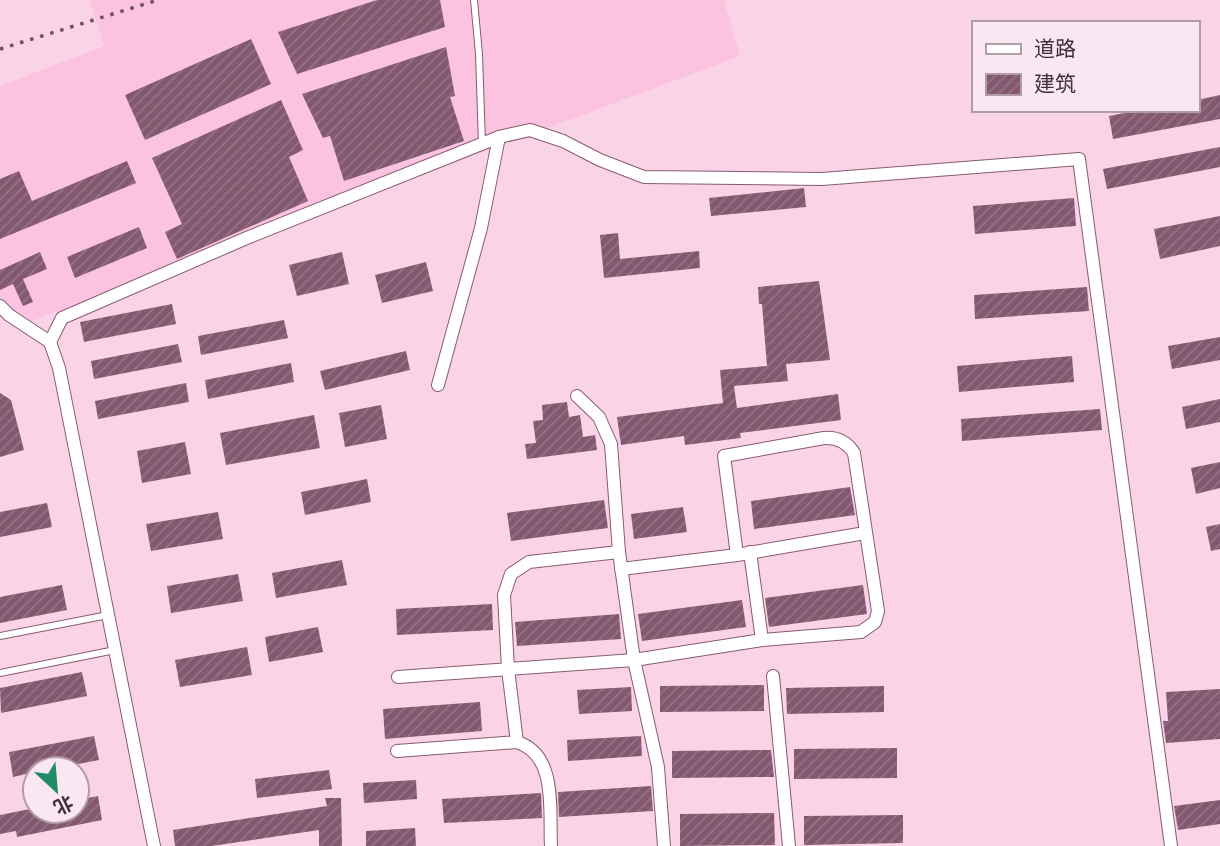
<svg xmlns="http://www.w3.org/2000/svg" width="1220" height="846" font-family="Rubik,'Noto Sans SC',sans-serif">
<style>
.built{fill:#fbc3e0}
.building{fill:url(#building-hatch)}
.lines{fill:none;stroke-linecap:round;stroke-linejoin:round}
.service-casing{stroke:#865b72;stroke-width:8}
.minor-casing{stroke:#865b72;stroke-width:14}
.service{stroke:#fff;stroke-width:6}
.minor{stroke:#fff;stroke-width:12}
.rail{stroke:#6a525e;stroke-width:3.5;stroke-dasharray:3.5 7;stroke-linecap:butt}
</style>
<defs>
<pattern id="building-hatch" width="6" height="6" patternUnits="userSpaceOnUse" patternTransform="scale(1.75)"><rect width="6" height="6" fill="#845970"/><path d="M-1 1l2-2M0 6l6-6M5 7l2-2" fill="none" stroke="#947385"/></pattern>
</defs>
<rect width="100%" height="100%" fill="#fbd3e7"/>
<polygon class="built" points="90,0 724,0 740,56 13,328 0,313 0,86 104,46"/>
<g class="building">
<polygon points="377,0 440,0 445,27 297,74 278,32"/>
<polygon points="251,39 271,84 145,140 125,95"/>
<polygon points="446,47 455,96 450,97 464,141 344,181 330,136 323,138 302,94"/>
<polygon points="1220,95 1220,119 1113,139 1109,116 1140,110 1197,110 1197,100"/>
<polygon points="281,100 303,150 289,157 308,201 177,259 165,232 182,224 152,158"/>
<polygon points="1220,147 1220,167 1107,189 1103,169"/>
<polygon points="127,161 136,183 0,239 0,179 19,171 32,201"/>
<polygon points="804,188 806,207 711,216 709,198"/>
<polygon points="1074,198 1076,226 975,234 973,206"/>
<polygon points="1220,216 1220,246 1160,259 1154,229"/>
<polygon points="139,227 147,248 75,278 67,257"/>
<polygon points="618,233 620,259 699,251 700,268 604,278 600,235"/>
<polygon points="40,252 47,269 23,279 33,302 23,306 13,284 0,290 0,270"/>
<polygon points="342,252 349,284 297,296 289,265"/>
<polygon points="426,262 433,291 382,303 375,275"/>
<polygon points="819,281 830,360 786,364 788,381 734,386 737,408 838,394 841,420 740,433 741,438 685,445 684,436 621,445 617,417 723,403 720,370 767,366 762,304 759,304 758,287"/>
<polygon points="1087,287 1089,311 975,319 974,295"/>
<polygon points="172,304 176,324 84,342 80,322"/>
<polygon points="284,320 288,338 201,355 198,336"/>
<polygon points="1220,337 1220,360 1172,369 1168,346"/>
<polygon points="178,344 182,362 94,379 91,361"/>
<polygon points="406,351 410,370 325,390 320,371"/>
<polygon points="1072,356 1074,382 959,392 957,366"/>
<polygon points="291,363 294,382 208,399 205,380"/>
<polygon points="186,383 189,402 98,419 95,401"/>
<polygon points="0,393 11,400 24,450 0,457"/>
<polygon points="1220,399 1220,422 1186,429 1182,407"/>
<polygon points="567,402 569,417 580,415 583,437 595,435 597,450 527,459 525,444 536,443 533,421 543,420 542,405"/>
<polygon points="381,405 387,439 345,447 339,413"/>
<polygon points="1100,409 1102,430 962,441 961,419"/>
<polygon points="314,415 320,448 226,465 220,433"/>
<polygon points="185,442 191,474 142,483 137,451"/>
<polygon points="1220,462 1220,488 1196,494 1191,468"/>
<polygon points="367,479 371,502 305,515 301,492"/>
<polygon points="850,487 855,515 754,529 751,501"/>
<polygon points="604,500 608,528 511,541 507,513"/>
<polygon points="47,503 52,527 0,537 0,512"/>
<polygon points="683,507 687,532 634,539 631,514"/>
<polygon points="218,512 223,539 151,551 146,524"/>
<polygon points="1220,524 1220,549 1211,551 1206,527"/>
<polygon points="342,560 347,585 276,598 272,573"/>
<polygon points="238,574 243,601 171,613 167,586"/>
<polygon points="62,585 67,610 0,623 0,597"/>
<polygon points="863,585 867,614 769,627 765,598"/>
<polygon points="742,600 746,627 642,641 638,614"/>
<polygon points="492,604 493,630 397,635 396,609"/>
<polygon points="619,614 621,639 517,646 515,622"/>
<polygon points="318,627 323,652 269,662 265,637"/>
<polygon points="247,647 252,675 180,687 175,660"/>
<polygon points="82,672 87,696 1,713 0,688"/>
<polygon points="764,685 764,711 660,712 660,686"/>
<polygon points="884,686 884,712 787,714 786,688"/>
<polygon points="631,687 632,711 579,714 577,690"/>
<polygon points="1220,689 1220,739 1166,743 1163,721 1168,721 1166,692"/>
<polygon points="480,702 482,731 385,739 383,709"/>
<polygon points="94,736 99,760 52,769 35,769 35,772 13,777 9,752"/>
<polygon points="641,736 642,756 568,761 567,740"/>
<polygon points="897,748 897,778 794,779 794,749"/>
<polygon points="771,750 774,777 672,778 672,751"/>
<polygon points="329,770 332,789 257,798 255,779"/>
<polygon points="416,780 417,799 364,803 363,783"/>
<polygon points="651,786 653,811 559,817 558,792"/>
<polygon points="541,793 542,818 444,823 442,799"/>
<polygon points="98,796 102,820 17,837 16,831 0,834 0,815 35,808 35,811 77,811 77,800"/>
<polygon points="325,798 341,798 342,846 319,846 319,830 212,846 175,846 173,830 327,806"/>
<polygon points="1220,800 1220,824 1178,830 1174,806"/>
<polygon points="774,813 775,845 680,846 680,814"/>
<polygon points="903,815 903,843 804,845 804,816"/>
<polygon points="415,828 416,846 366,846 366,831"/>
</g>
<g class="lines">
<defs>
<g id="service">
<polyline points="474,0 479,54 482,144"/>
<polyline points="0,636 108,615"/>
<polyline points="0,673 115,650"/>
</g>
<g id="minor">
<polyline points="0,306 9,315 50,342 59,368 154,846"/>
<polyline points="50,342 62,318 249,237 499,137 530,130 563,141 600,160 644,177 822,179 1079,159 1171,846"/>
<polyline points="438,385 481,228 499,137"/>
<polyline points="577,396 599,417 611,444 619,552 634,660 762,640 750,552"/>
<path d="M737 555 724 456 824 438C837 437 847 442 854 453L878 611 875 622 861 632 762 640"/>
<polyline points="621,569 737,555 865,533"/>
<polyline points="773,676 789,846"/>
<polyline points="398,677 634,660 658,767 664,846"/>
<path d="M517 742C558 755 549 811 551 846"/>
<polyline points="397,751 517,742 508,669 504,595 511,574 529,562 619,552"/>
</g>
</defs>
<use href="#service" class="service-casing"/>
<use href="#minor" class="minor-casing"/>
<use href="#service" class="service"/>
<use href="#minor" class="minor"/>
<polyline class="rail" points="0,49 158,0"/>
</g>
<rect x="972" y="21" width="228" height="91" fill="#fbe7f1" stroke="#b19da7" stroke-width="2"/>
<rect x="986" y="44" width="35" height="10" fill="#ffffff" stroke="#b19da7" stroke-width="2"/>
<text x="1034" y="56" font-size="21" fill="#422f39">道路</text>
<rect x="986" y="74" width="35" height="21" fill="url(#building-hatch)" stroke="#b19da7" stroke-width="2"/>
<text x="1034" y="91" font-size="21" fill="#422f39">建筑</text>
<g transform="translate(56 790) rotate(154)"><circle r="33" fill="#fbe7f1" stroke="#b19da7" stroke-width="2"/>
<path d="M0-5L12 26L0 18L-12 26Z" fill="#228c69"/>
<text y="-10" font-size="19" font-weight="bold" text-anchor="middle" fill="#422f39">北</text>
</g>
</svg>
